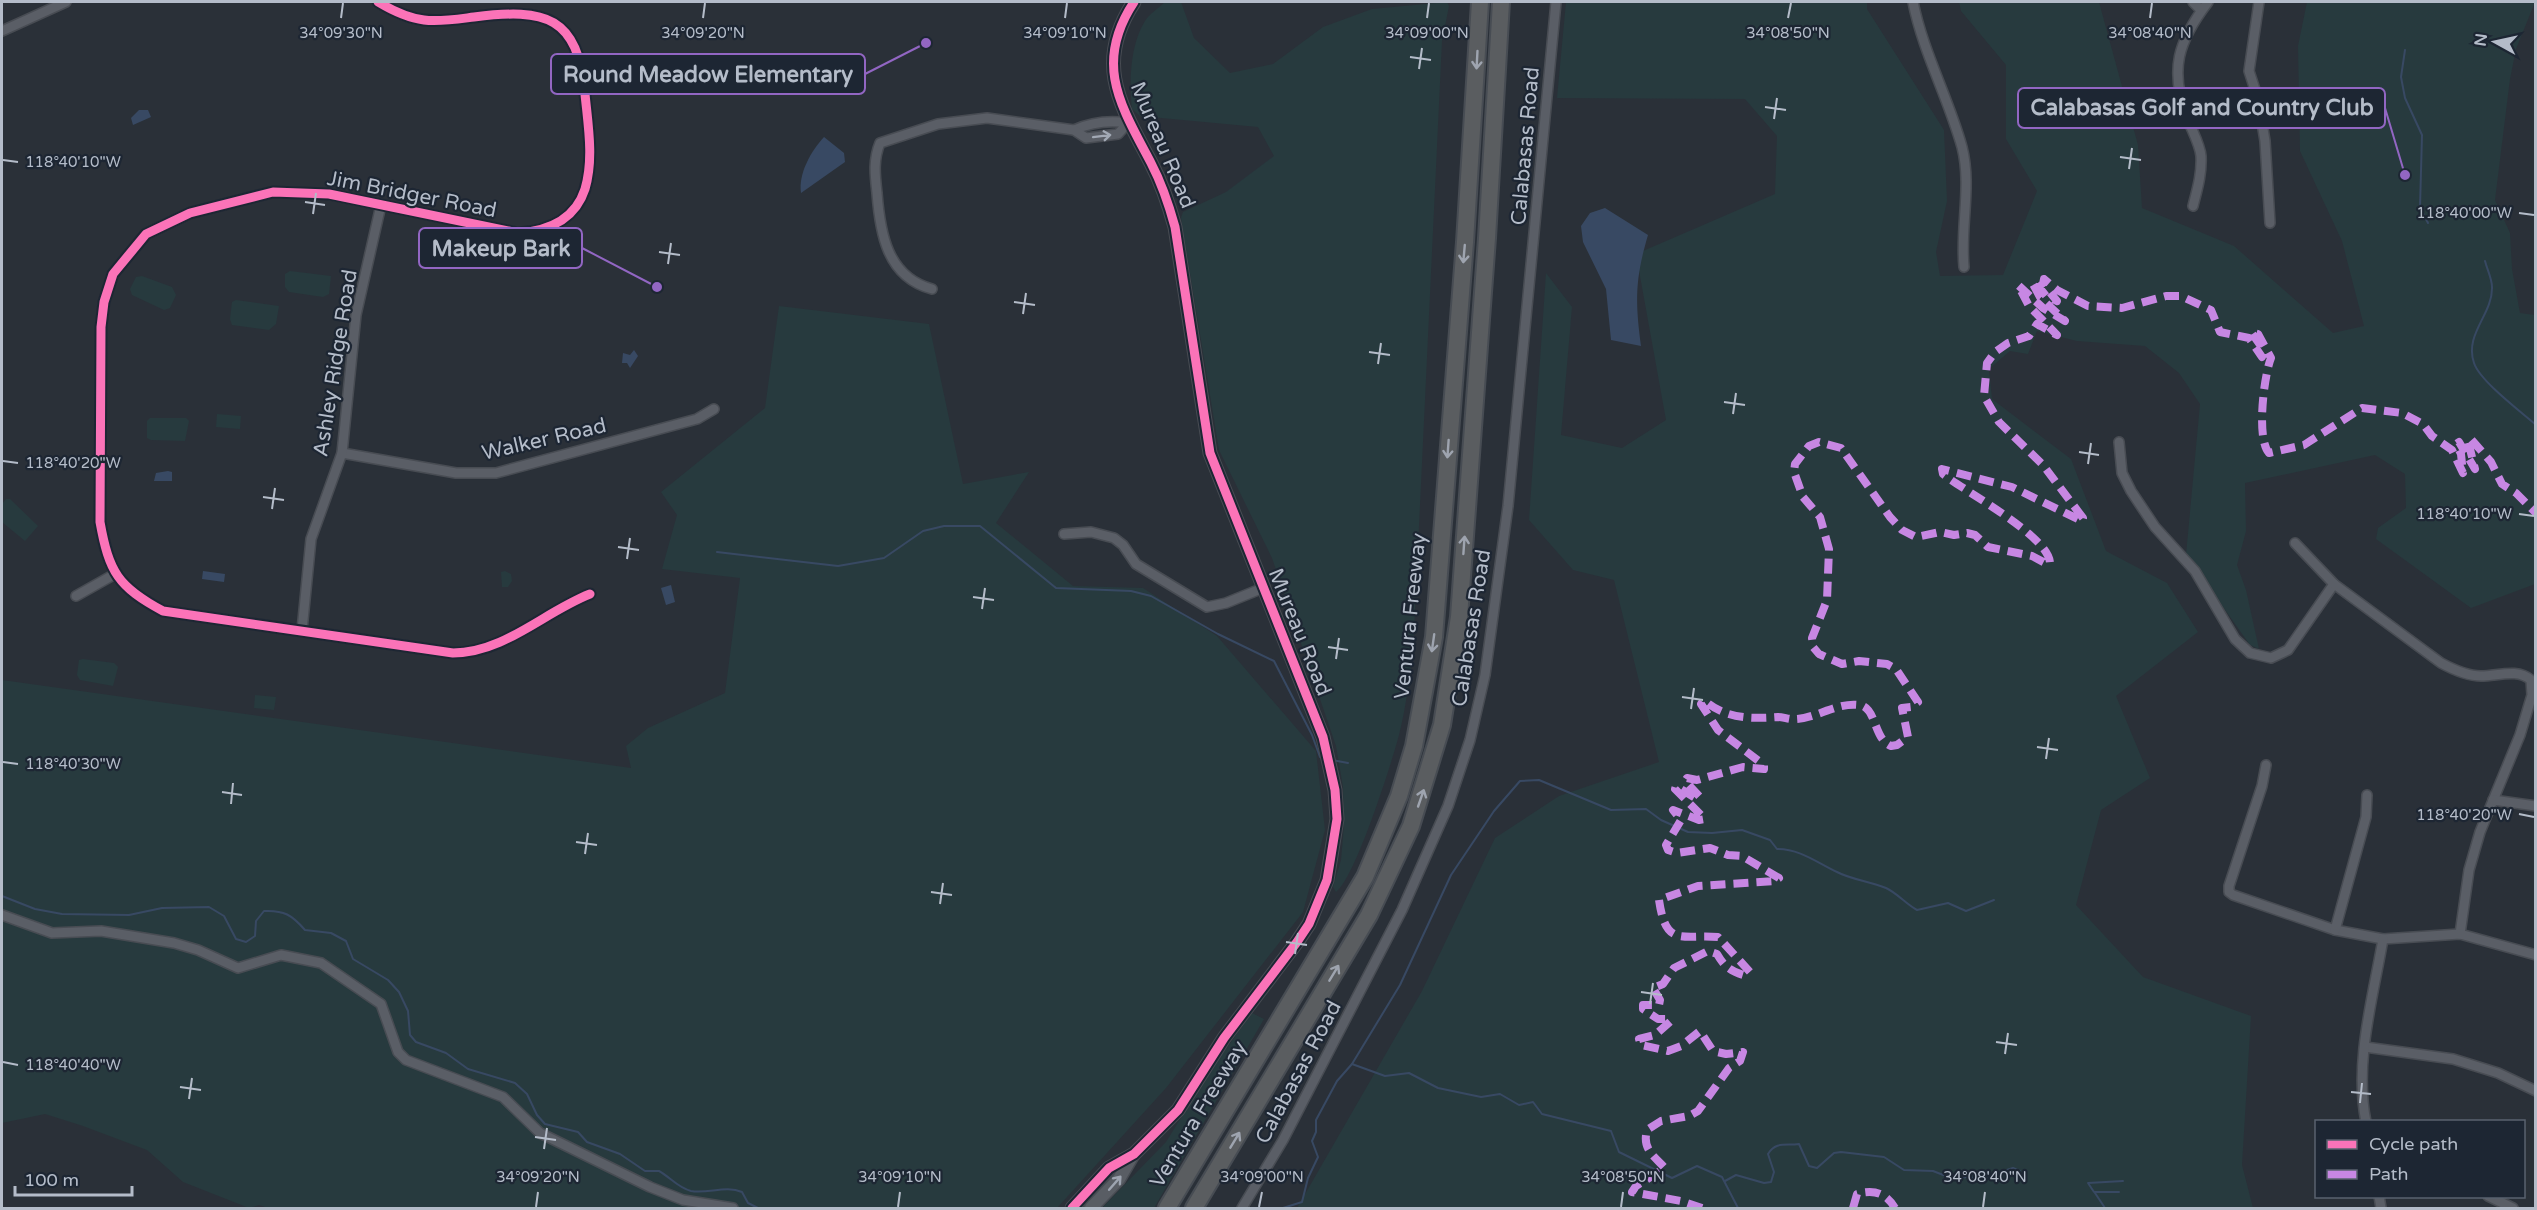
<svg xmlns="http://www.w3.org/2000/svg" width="2537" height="1210" font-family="'Varela Round',sans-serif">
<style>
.green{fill:#273a3e}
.water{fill:#384963}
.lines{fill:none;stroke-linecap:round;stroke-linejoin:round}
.stream{stroke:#384963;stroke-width:2}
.street-casing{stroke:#484c53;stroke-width:12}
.secondary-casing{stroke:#484c53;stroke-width:15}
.highway-casing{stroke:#474c53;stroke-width:20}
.street{stroke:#5a5e66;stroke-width:9}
.secondary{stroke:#595d64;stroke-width:12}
.highway{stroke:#5a5d60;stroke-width:16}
.quiet{stroke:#c787e3;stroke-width:8;stroke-dasharray:15 8;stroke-linecap:butt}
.cycleway-casing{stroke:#1d2633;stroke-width:13}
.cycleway{stroke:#fb73b8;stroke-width:9}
.oneway{stroke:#9ea4af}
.oneway2{stroke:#a2a9b5}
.oneway3{stroke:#9da4b0}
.ticks{fill:none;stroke:#b4bcc9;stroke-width:2}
.labels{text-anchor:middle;stroke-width:4.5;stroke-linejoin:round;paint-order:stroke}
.street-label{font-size:21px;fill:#b4bcc9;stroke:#1d2633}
.ticks-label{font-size:15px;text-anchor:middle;fill:#b4bcc9;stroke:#1d2633;stroke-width:4.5;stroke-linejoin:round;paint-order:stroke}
.leader{fill:none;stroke:#9266c3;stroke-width:2}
.callout-dot{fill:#9266c3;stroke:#1d2633;stroke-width:2}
.callout{fill:#1d2633;stroke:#9266c3;stroke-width:2}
.callout-label{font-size:22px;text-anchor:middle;font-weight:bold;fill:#b4bcc9}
</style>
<rect width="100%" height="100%" fill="#2a3038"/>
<g class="green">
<path d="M1165 2H1181L1194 38 1230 73 1273 64 1323 27 1372 9 1447 2 1449 6 1442 41 1413 653C1409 680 1406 708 1399 735 1392 762 1355 879 1336 892L1333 887 1341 860 1344 825 1343 787 1336 746 1272 558 1219 450 1181 218 1183 212 1226 192 1274 156 1258 127 1140 116 1132 109C1129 81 1130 45 1145 21 1149 14 1159 8 1165 2Z"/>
<polygon points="1566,2 1867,2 1867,9 1944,130 1947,201 1936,252 1940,276 2003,275 2037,191 2006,139 2006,65 1961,11 1959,2 2099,2 2138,145 2142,208 2234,246 2333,333 2364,326 2342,241 2300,151 2298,46 2307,2 2535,2 2516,49 2510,79 2495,200 2510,233 2512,269 2520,313 2535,315 2535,584 2471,608 2376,539 2378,528 2406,508 2405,474 2375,455 2245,483 2246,531 2237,565 2246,590 2259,649 2250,645 2186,555 2200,404 2179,373 2145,346 2077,341 2037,331 2028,354 2010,351 1989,369 1992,399 2071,459 2106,551 2167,583 2198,632 2116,696 2150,778 2101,810 2076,905 2143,977 2251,1016 2242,1165 2253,1208 1297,1208 1422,991 1495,838 1559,796 1659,762 1614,580 1573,570 1529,520 1546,273 1572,307 1561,435 1622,448 1666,420 1636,254 1775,194 1777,136 1745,99 1557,98"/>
<polygon points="290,271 331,276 329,294 323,297 289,292 285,287 285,274"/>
<polygon points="142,276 172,287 176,295 170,308 164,310 132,295 130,289 136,277"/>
<polygon points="236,300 279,306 276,324 269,330 232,325 230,319 232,302"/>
<polygon points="779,306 929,324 963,484 1029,472 996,523 1073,586 1143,588 1217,636 1316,751 1325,830 1303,912 1166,1088 1057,1208 268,1208 259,1205 249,1208 183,1182 147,1150 83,1126 45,1114 2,1123 2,680 631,768 626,746 648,728 725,693 740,578 662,569 677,515 661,492 765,408"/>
<polygon points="217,414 241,416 240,429 216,427"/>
<polygon points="150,418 186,418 189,421 185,441 151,440 147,438 147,421"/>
<polygon points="6,499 10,499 38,526 25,541 2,522 2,504"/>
<polygon points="505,571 511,574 512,581 508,587 502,587 501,572"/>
<polygon points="83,659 114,663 118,667 113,686 80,680 77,675 79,660"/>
<polygon points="255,695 276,697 274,710 254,708"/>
<polygon points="1252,1013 1264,1019 1154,1208 1102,1208 1166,1142 1212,1068"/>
</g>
<g class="water">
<polygon points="139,110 148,110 151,117 133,125 131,118"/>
<path d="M824 137 844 153 845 162 801 193C798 174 811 151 824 137Z"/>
<path d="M1605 208 1648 235C1635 279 1635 301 1641 346L1611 340 1606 289 1583 242 1581 226 1590 213Z"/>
<polygon points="634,350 638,356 630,368 627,363 622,363 623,353 630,355"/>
<polygon points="168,471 172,472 172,481 154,481 156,473"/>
<polygon points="203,571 225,574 224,582 202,579"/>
<polygon points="671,585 675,602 666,605 661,588"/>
</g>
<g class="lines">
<g class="stream">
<polyline points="2405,50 2401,77 2405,98 2422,135 2420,207 2428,223"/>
<path d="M2485 261C2487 269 2492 279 2492 287 2493 314 2464 334 2474 363 2480 381 2520 411 2536 425"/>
<polyline points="717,552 838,566 884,558 923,531 944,526 980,526 1056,588 1131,591 1151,596 1218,634 1274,661 1312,735 1320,757 1324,758"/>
<polyline points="1332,760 1348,763"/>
<path d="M2 896 35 909 62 914 129 915 162 908 209 907 224 916 236 939 246 942 255 936 256 921 264 911C284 910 292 915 305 930L331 933 346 941 353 959 388 980 399 992 408 1011 410 1035 416 1042 446 1053 468 1069 515 1083 527 1094 537 1115 545 1124 578 1132 587 1142 620 1154 645 1171H659C670 1177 678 1188 691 1191 708 1194 726 1185 742 1192L748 1203 758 1208"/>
<polyline points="1352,1064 1385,1076 1409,1073 1438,1088 1481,1097 1500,1094 1519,1105 1533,1102 1542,1114 1611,1131 1619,1152 1672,1178 1697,1166 1722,1177 1738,1208"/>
<path d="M1725 1181 1736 1175 1764 1183 1771 1182 1774 1172 1768 1154C1776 1141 1786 1146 1799 1144L1809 1166 1817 1168 1834 1153 1841 1152 1884 1157 1904 1170 1933 1171 1951 1178 1969 1177 1979 1179 2013 1168 2020 1171"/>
<polyline points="2119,1192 2094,1192 2088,1183 2123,1181"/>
<polyline points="2095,1193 2105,1208"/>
<polyline points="764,1208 787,1208"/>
<path d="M1283 1208 1302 1202 1308 1178 1318 1157 1312 1141 1316 1132V1120L1337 1081 1352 1064 1400 985 1451 875 1494 811 1520 781 1539 780 1611 810 1646 809 1661 820 1688 832 1712 833 1742 830 1770 840 1777 849C1800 849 1816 862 1837 872 1852 880 1870 881 1886 888 1897 893 1906 904 1917 910L1948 903 1966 911 1994 900"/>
</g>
<defs>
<g id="street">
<path d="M378 2C393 11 407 18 424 20 440 22 458 19 474 17 546 8 578 16 585 94 588 125 594 159 585 189 575 220 547 231 518 233L329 194 273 192 190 213 146 234 113 274 104 302 101 327 100 522C109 572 118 587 163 611L453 653C504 653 544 612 590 594"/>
<path d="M1913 2C1923 52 1948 97 1962 147 1972 186 1960 227 1964 267"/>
<polyline points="2193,2 2201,10"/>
<polyline points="2259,2 2249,71 2258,99 2265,141 2270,223"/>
<polyline points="2,31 66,2"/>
<path d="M1074 130C1092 122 1109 120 1128 123"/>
<path d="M2193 206C2197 190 2202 174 2201 156 2200 144 2191 129 2187 117 2169 70 2178 41 2208 2"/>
<path d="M932 289C887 277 880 233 877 193 875 175 873 160 880 143L938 124 987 118 1074 130 1086 138 1118 134 1128 123"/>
<polyline points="2119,442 2122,473 2131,491 2155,527 2195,571 2235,639 2250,653 2271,658 2288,650 2334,584"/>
<polyline points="342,453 456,473 496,473 697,419 714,409"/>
<polyline points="1064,534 1091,532 1114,538 1123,545 1136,564 1207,607 1226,603 1263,588"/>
<path d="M2295 543 2334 584 2441 663C2454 670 2467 676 2481 676 2498 676 2517 668 2531 680L2532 695 2520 735 2480 832 2469 870 2460 934"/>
<polyline points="76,596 115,574"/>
<polyline points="302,630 311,539 342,453 356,315 381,205"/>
<polyline points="2266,765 2262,786 2229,886 2229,892 2233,895 2335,930 2383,939 2460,934 2536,955"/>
<polyline points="2493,800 2536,806"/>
<polyline points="2,915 52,933 101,931 174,943 198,950 238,968 281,955 321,963 381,1004 398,1052 406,1060 503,1097 540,1133 650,1187 683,1200 733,1208"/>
<polyline points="2335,930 2366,817 2367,795"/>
<polyline points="2365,1047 2453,1059 2498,1073 2536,1091"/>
<path d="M2366 1122C2354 1062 2373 998 2383 939"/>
<polyline points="2379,1196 2381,1208"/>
<polyline points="2488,1196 2513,1208"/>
<polyline points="1242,1208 1283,1140 1402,910 1448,806 1470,740 1485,675 1508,506 1556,2"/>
</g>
<g id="secondary">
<path d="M1072 1208 1109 1168 1134 1154 1178 1110 1224 1038 1297 942 1309 924 1327 880 1337 819 1335 790 1323 737 1210 453 1175 227C1169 205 1162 184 1151 163 1121 106 1093 64 1134 2"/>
<polyline points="1091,1208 1119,1179 1133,1155"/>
</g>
<g id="highway">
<polyline points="1167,1208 1365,877 1399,796 1414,746 1434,637 1465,242 1480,2"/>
<polyline points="1194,1208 1369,915 1411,826 1442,725 1459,617 1487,238 1501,2"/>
</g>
</defs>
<use href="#street" class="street-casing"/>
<use href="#secondary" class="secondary-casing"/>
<use href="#highway" class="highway-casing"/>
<use href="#street" class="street"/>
<use href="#secondary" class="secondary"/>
<use href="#highway" class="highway"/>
<g class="quiet">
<path d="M1702 1208 1681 1201 1632 1192 1636 1186 1665 1168C1653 1155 1642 1149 1647 1130L1661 1121 1689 1116 1698 1111 1729 1068 1740 1061 1743 1052 1726 1054 1713 1051 1700 1031 1681 1046 1668 1051 1641 1045 1639 1039 1655 1035 1671 1021 1669 1019H1658L1643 1009V1005H1659L1660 1000 1653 988 1663 984 1674 968 1708 951 1717 954C1724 966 1730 971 1743 975L1750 972 1718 937C1681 934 1666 948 1659 900L1698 886 1774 881 1779 878 1742 856 1728 855 1710 848 1677 853 1668 850 1666 845 1681 820 1673 810 1699 820 1705 819 1675 789 1676 786 1697 799 1700 797 1685 781 1687 778 1697 780 1743 767 1764 769V765L1718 730 1701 704 1704 700C1725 719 1751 719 1778 717 1784 717 1790 720 1796 719 1817 718 1838 702 1859 705 1877 707 1873 739 1891 746L1897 745 1908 737 1902 708 1911 707 1918 702 1896 669 1887 664 1859 661 1842 664 1819 654 1813 647 1812 638 1827 600 1829 549 1820 517 1803 497 1794 472 1795 464 1809 446 1819 442 1841 448 1890 517 1902 530 1916 537 1940 532 1954 535 1967 533 1975 535 1988 547 2032 556 2047 564 2050 563C2049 536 1964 491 1943 474L1942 469 2012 487 2082 521 2083 518 2043 465 1999 422 1984 396 1987 363 1995 352 2008 343 2029 336 2037 324 2057 335 2029 306 2018 285 2043 308 2065 321 2040 297 2033 284 2034 281 2046 296 2057 301 2043 284 2044 279 2057 290 2088 306 2122 308 2166 296H2181L2211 310 2220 332 2249 338 2262 357 2263 349 2251 332 2258 334 2271 358C2264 375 2256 439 2269 453L2304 445 2362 408 2402 413 2423 424 2432 436 2452 450 2463 473 2461 454 2456 444 2459 442 2475 469 2468 441 2470 438 2491 462 2502 484 2516 493 2536 513"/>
<path d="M1853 1208 1857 1194C1874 1189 1886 1193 1895 1208"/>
</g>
<defs>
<g id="cycleway">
<path d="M378 2C393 11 407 18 424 20 440 22 458 19 474 17 546 8 578 16 585 94 588 125 594 159 585 189 575 220 547 231 518 233L329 194 273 192 190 213 146 234 113 274 104 302 101 327 100 522C109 572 118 587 163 611L453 653C504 653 544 612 590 594"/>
<path d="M1072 1208 1109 1168 1134 1154 1178 1110 1224 1038 1297 942 1309 924 1327 880 1337 819 1335 790 1323 737 1210 453 1175 227C1169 205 1162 184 1151 163 1121 106 1093 64 1134 2"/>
</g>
</defs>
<use href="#cycleway" class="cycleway-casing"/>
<use href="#cycleway" class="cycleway"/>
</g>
<defs><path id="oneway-shaft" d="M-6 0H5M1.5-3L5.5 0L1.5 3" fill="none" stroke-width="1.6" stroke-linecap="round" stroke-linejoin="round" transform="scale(1.5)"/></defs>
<g class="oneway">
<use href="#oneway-shaft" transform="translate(1477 60) rotate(93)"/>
<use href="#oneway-shaft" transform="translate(1464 254) rotate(95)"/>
<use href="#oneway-shaft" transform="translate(1448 449) rotate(94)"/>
<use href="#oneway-shaft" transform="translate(1464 545) rotate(-86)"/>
<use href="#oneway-shaft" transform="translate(1433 643) rotate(98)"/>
<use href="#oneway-shaft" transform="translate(1421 798) rotate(-71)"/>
<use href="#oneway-shaft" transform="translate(1334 973) rotate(-59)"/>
<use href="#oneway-shaft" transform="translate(1235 1140) rotate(-59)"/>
</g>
<use class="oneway2" href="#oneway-shaft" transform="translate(1102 136) rotate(-7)"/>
<use class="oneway3" href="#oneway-shaft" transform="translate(1115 1183) rotate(-49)"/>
<path class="ticks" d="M341 18 343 3M703 18 705 3M1065 18 1067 3M1427 18 1429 3M1788 18 1791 3M2150 18 2152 3M1410 57 1431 60M1419 69 1422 48M1765 107 1786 110M1774 119 1777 98M2120 157 2141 160M3 160 18 162M2129 169 2132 148M305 202 325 205M2519 213 2534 215M313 214 316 193M659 252 680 255M668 264 671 243M1014 302 1035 305M1023 314 1026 293M1369 352 1390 355M1378 364 1381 343M1724 402 1745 405M1733 414 1736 393M2079 452 2099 455M3 461 18 463M2088 464 2091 443M263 497 284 500M272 509 275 488M2519 514 2534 516M618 547 639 550M627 559 630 538M973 597 994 600M982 609 985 588M1328 647 1348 650M1336 659 1339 638M1682 697 1703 700M1691 709 1694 688M2037 747 2058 750M2046 759 2049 738M3 762 18 764M222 792 242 795M231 804 233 783M2519 814 2534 817M576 842 597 845M585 854 588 833M931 892 952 895M940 904 943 883M1286 942 1307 945M1295 954 1298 933M1641 992 1662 995M1650 1004 1653 983M1996 1042 2017 1045M2005 1054 2008 1033M3 1062 18 1065M180 1087 201 1090M2351 1092 2371 1094M189 1099 192 1078M2360 1103 2362 1083M535 1137 556 1140M544 1149 547 1128M536 1207 538 1192M898 1207 900 1192M1259 1207 1262 1192M1621 1207 1623 1192M1983 1207 1985 1192"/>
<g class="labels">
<g class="street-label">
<text transform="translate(1163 145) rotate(67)" y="7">Mureau Road</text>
<text transform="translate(1525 146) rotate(-85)" y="7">Calabasas Road</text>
<text transform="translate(412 194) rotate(11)" y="7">Jim Bridger Road</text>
<text transform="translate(335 363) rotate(-81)" y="7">Ashley Ridge Road</text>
<text transform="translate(544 439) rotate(-13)" y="7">Walker Road</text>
<text transform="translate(1410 616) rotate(-84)" y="7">Ventura Freeway</text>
<text transform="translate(1471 628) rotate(-81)" y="7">Calabasas Road</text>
<text transform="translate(1300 632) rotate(68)" y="7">Mureau Road</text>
<text transform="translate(1298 1072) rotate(-62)" y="7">Calabasas Road</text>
<text transform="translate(1198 1114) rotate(-59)" y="7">Ventura Freeway</text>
</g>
</g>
<g class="ticks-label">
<text x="341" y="38">34°09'30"N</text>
<text x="703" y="38">34°09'20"N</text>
<text x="1065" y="38">34°09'10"N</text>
<text x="1427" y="38">34°09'00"N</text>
<text x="1788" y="38">34°08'50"N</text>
<text x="2150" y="38">34°08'40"N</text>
<text x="73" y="167">118°40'10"W</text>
<text x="2464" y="218">118°40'00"W</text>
<text x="73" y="468">118°40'20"W</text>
<text x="2464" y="519">118°40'10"W</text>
<text x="73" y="769">118°40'30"W</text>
<text x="2464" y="820">118°40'20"W</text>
<text x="73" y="1070">118°40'40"W</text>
<text x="538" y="1182">34°09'20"N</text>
<text x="900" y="1182">34°09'10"N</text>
<text x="1262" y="1182">34°09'00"N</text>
<text x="1623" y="1182">34°08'50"N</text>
<text x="1985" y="1182">34°08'40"N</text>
</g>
<path class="leader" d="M926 43L865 74M2405 175L2385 108M657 287L582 248"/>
<g class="callout-dot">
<circle cx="926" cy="43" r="6"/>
<circle cx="2405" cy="175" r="6"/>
<circle cx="657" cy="287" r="6"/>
</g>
<g class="callout">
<rect x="551" y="54" width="314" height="40" rx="6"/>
<rect x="2018" y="88" width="367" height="40" rx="6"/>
<rect x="419" y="228" width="163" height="40" rx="6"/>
</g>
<g class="callout-label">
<text x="708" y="82">Round Meadow Elementary</text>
<text x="2202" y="115">Calabasas Golf and Country Club</text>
<text x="501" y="256">Makeup Bark</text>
</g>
<rect width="2537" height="1210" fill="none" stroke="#b4bcc9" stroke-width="6"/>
<rect x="2315" y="1120" width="210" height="78" fill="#1d2633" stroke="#59626f" stroke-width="1.5"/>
<rect x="2327" y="1140" width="30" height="9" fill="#fb73b8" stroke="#59626f" stroke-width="1.5"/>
<text x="2369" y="1150" font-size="18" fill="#b4bcc9">Cycle path</text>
<rect x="2327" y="1170" width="30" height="9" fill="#c787e3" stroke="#59626f" stroke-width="1.5"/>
<text x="2369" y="1180" font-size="18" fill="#b4bcc9">Path</text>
<g transform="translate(2495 42) rotate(278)" stroke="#1d2633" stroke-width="4.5" paint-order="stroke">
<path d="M0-4.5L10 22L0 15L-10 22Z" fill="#b4bcc9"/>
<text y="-9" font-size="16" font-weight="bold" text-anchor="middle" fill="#b4bcc9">N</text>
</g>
<path d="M15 1186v9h117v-9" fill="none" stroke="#b4bcc9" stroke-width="3"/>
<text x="24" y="1186" font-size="18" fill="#b4bcc9" stroke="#1d2633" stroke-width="4.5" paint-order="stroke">100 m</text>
</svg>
